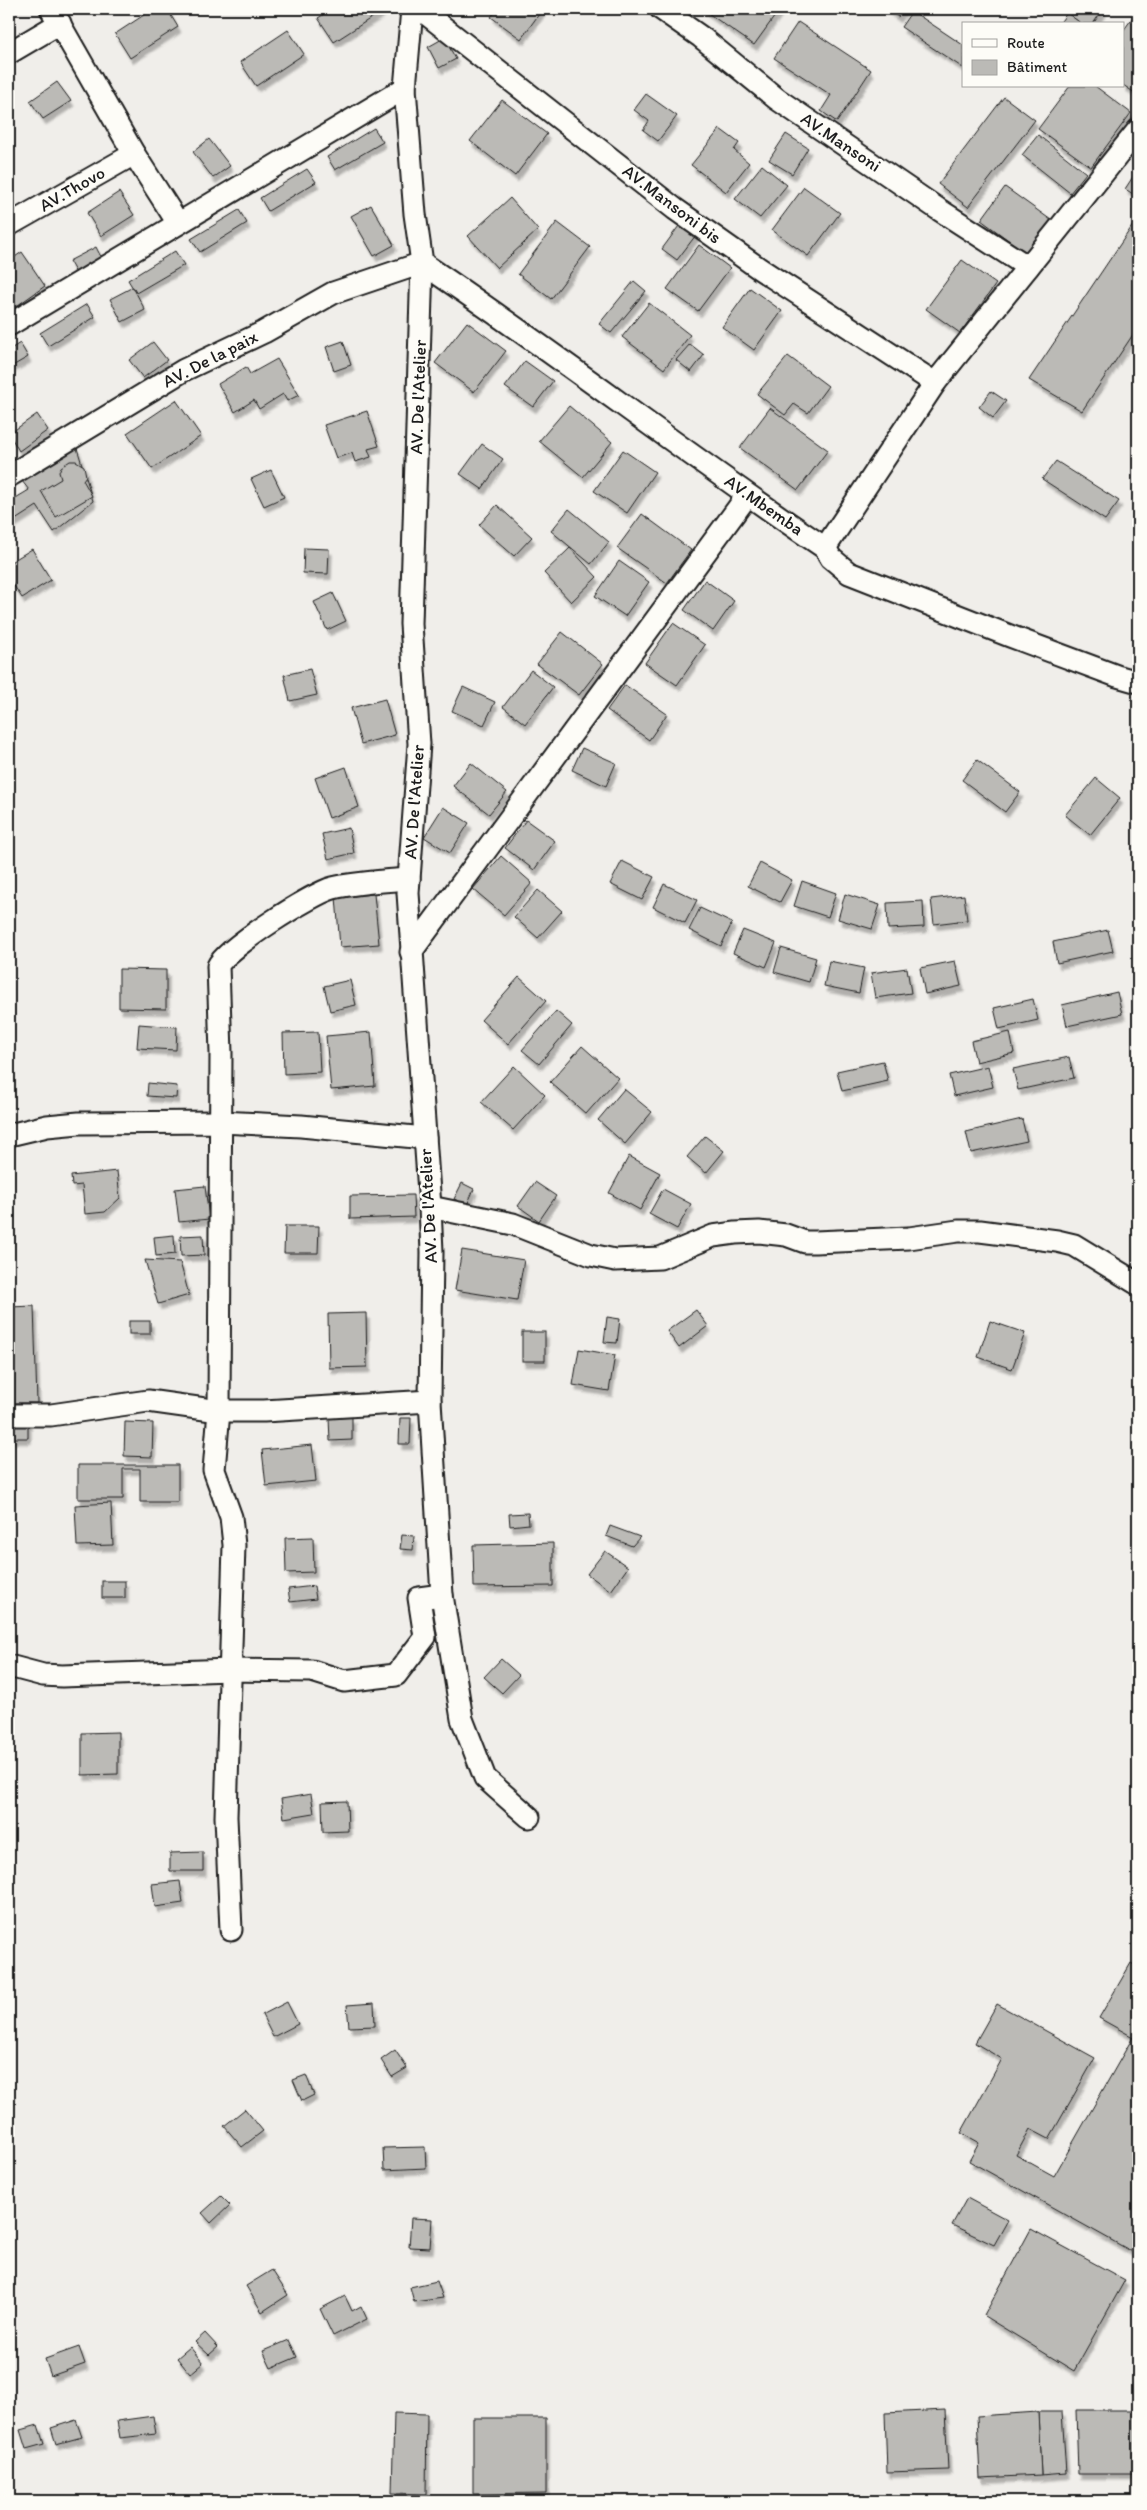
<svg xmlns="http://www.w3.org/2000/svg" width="1147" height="2510" font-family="Itim,sans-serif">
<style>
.building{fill:#bbbab6;stroke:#1c1c1c;filter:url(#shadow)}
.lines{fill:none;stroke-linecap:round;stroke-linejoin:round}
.street-casing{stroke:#1c1c1c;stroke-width:25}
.street{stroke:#fdfcf7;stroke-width:21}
.labels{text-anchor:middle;stroke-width:5;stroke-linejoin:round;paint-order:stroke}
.street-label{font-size:18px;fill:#1c1c1c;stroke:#fdfcf7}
</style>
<defs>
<filter id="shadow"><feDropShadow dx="3" dy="5.5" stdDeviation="1" flood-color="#0004"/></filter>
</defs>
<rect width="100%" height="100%" fill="#f0eeea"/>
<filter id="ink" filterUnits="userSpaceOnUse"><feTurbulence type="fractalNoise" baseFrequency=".02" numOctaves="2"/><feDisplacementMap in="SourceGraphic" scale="10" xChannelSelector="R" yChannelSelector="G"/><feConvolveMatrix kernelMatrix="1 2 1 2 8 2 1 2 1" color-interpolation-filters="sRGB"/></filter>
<g filter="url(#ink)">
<g class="building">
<polygon points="153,9 167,9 178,27 130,58 115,34"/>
<polygon points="332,9 381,9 382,11 334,42 318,18"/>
<polygon points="497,9 540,9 542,10 521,39 491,17"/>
<polygon points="702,9 780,9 754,45"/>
<polygon points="887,9 904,9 898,17"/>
<polygon points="1061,9 1103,9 1093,24 1082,24"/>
<polygon points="912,11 963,45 963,68 901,27"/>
<polygon points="1067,13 1082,24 1059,24"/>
<polygon points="1136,13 1138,15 1138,95 1123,85 1123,31"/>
<polygon points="798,22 871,70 837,122 821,111 831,95 774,58"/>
<polygon points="288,30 304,54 256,86 240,62"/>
<polygon points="444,38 456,59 439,68 428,47"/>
<polygon points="57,82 71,101 43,119 30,101"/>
<polygon points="1070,86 1095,86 1131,113 1091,167 1038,129"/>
<polygon points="646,94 677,116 658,141 643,130 649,121 634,110"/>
<polygon points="1004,97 1035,120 968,207 938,184"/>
<polygon points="502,100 547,134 515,176 470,141"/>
<polygon points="374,128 383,142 335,170 327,157"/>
<polygon points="720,129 739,143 734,150 749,163 726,192 691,165"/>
<polygon points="786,134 808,148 792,174 769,160"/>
<polygon points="1038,135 1086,173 1070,193 1022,155"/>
<polygon points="209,139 230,166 213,178 193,152"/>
<polygon points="762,165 787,185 760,218 735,199"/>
<polygon points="307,169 316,182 268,211 260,198"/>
<polygon points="1138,169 1138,197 1125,189"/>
<polygon points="804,187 840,213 808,256 772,230"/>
<polygon points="1005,187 1051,220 1026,253 981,220"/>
<polygon points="119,192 134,215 101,236 87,213"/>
<polygon points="510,198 538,230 497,268 468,236"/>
<polygon points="371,205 394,245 374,256 351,216"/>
<polygon points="239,210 247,223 200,252 191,239"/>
<polygon points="684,219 699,231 677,260 662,249"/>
<polygon points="557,222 590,247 551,299 518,274"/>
<polygon points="1133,225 1138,228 1138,327 1082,411 1029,380"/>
<polygon points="699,245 730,268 698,311 667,289"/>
<polygon points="96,247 102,259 76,273 69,261"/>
<polygon points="175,251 184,265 136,293 128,280"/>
<polygon points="22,252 45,286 11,310 9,307 9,261"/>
<polygon points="962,260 996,284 960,333 926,309"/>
<polygon points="634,281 646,291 611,333 599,324"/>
<polygon points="133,287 145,310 122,322 110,299"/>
<polygon points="750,288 782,311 754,350 722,327"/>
<polygon points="649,303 690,335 664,369 622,337"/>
<polygon points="87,304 95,317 48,346 40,333"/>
<polygon points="467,322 506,351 474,392 435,363"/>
<polygon points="343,341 351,365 334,371 326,347"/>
<polygon points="153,342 167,360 143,378 129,360"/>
<polygon points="20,343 28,357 9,368 9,350"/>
<polygon points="690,344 704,355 691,372 676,360"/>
<polygon points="788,356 828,386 808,413 794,404 785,415 757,394"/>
<polygon points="277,359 299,395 287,401 283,394 259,409 254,400 235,412 218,384 246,367 250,374"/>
<polygon points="525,361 553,381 533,407 505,387"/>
<polygon points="991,391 1006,401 993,418 979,407"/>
<polygon points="176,400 201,436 152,469 127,433"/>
<polygon points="569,406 612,442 583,477 539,441"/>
<polygon points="770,408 828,450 798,490 740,448"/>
<polygon points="367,411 379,446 368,449 371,457 355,462 352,453 336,458 324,425"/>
<polygon points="37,414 48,430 19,451 9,434"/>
<polygon points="482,444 503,459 482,489 460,474"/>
<polygon points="77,448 93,501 54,532 37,506 9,524 9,502 29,490 22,481"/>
<polygon points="623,450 655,472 627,513 594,491"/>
<polygon points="70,461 76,461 84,466 86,476 83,480 92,496 56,517 41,491 61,479 59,472 61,467"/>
<polygon points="1056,461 1119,501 1105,520 1042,479"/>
<polygon points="271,470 284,497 264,506 251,479"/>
<polygon points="497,505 532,537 514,556 479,525"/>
<polygon points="569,509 609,542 591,564 551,531"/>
<polygon points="642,514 691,550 667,583 617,548"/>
<polygon points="304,548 329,549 328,574 303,573"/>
<polygon points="570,548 597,577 571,602 544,573"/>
<polygon points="32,549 51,580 22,598 9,578 9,563"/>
<polygon points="619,561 649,582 625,616 595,596"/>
<polygon points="705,580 734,601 713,631 684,610"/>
<polygon points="333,593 346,621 327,630 314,602"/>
<polygon points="673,623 705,645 677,685 645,663"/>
<polygon points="562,632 603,664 579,695 537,664"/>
<polygon points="310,669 317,695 290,701 284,675"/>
<polygon points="531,670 553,687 525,724 503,707"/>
<polygon points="625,685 667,714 649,740 607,710"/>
<polygon points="463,687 495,702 484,725 452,711"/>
<polygon points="385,699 395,735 361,744 351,708"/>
<polygon points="582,748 616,763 606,786 572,770"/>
<polygon points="977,760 1020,792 1005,812 962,780"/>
<polygon points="471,763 507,792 489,814 453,786"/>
<polygon points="346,767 359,807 329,818 315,778"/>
<polygon points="1096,778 1120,798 1090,835 1065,815"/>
<polygon points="443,807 469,823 450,853 424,837"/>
<polygon points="526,820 555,841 534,870 505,848"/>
<polygon points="349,828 354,853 328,859 322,834"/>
<polygon points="501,856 532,883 504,915 473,889"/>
<polygon points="622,861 654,877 642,900 610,884"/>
<polygon points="760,863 792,880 780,902 748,886"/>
<polygon points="802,881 836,893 828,917 794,906"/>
<polygon points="664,884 697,900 685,923 653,907"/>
<polygon points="538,890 562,911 538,938 514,917"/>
<polygon points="374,894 379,944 340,947 336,897"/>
<polygon points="845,894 880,905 872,929 838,919"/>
<polygon points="964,895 967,920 934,924 931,899"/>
<polygon points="923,901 924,927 888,929 887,903"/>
<polygon points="700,908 732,923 721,946 689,930"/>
<polygon points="743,930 776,943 766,967 733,953"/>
<polygon points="1108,930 1113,951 1057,963 1053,942"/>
<polygon points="781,948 816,958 809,982 774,972"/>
<polygon points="829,961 864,968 859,993 824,986"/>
<polygon points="955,961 961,986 925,994 920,968"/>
<polygon points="907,968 911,993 875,998 871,973"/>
<polygon points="119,969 166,970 166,1009 119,1008"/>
<polygon points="519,977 546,1001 508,1044 481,1020"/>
<polygon points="350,980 356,1005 330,1011 324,986"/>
<polygon points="1117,992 1122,1014 1067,1026 1062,1005"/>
<polygon points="1033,999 1038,1020 999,1029 994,1008"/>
<polygon points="556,1011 572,1025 539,1064 522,1050"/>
<polygon points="139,1024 177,1027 176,1050 137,1048"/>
<polygon points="318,1032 320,1072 284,1074 283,1033"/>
<polygon points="371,1032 375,1086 331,1090 326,1036"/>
<polygon points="1010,1032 1014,1053 976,1062 971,1041"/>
<polygon points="582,1046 618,1078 586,1114 550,1082"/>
<polygon points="1069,1057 1074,1078 1018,1090 1013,1069"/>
<polygon points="883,1061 888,1081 842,1091 837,1071"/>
<polygon points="514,1066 545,1095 513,1130 481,1102"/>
<polygon points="988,1066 993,1087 954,1096 949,1075"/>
<polygon points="148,1083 177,1086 176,1098 147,1096"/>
<polygon points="624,1089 652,1112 625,1144 598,1120"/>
<polygon points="1022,1119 1027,1141 971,1153 966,1132"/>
<polygon points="705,1136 724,1151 706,1173 687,1157"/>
<polygon points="629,1156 660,1173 640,1210 609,1193"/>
<polygon points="117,1171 120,1198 105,1212 85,1214 82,1185 72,1186 71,1176"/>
<polygon points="535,1182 556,1196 539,1221 518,1206"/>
<polygon points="462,1183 474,1189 467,1205 454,1199"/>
<polygon points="205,1186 209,1219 179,1222 175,1189"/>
<polygon points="663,1189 691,1204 677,1229 649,1214"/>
<polygon points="413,1195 414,1217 350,1219 350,1196"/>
<polygon points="285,1226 319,1226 318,1253 284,1253"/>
<polygon points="174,1235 175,1254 156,1256 154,1237"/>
<polygon points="203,1235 204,1255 181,1256 180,1236"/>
<polygon points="462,1250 524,1260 517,1300 455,1290"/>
<polygon points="145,1260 180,1262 189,1295 158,1304"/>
<polygon points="34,1306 37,1403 9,1403 9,1307"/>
<polygon points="696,1310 708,1326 679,1348 667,1331"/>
<polygon points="366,1313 367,1367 329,1368 328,1314"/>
<polygon points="607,1317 620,1319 617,1343 604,1342"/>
<rect x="129" y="1321" width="21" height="13"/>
<polygon points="990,1321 1025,1333 1012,1369 978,1357"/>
<rect x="522" y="1332" width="23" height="29"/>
<polygon points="579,1349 615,1355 609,1391 573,1385"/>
<polygon points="352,1417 352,1440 330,1441 329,1418"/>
<polygon points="400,1418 411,1418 410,1444 399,1444"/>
<polygon points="9,1420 28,1421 28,1438 9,1438"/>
<polygon points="125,1422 153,1423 152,1457 124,1456"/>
<polygon points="312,1445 316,1481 266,1486 262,1450"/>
<polygon points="78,1465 178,1465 178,1502 140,1502 140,1469 123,1469 123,1499 78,1499"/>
<polygon points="111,1503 113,1545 77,1546 75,1505"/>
<polygon points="528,1513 529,1524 510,1526 509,1514"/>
<polygon points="610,1526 640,1537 632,1546 606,1536"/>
<polygon points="402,1535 414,1536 413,1550 400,1549"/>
<polygon points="313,1537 314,1572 286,1573 285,1538"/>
<polygon points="553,1543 553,1586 474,1587 473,1545"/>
<polygon points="605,1551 628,1567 611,1591 587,1574"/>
<rect x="102" y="1581" width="23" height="17"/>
<polygon points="314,1586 316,1599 290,1602 288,1589"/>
<polygon points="501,1659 519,1675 502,1693 484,1677"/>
<polygon points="118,1732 118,1774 82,1775 82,1733"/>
<polygon points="311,1794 314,1813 284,1818 281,1799"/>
<polygon points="347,1801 348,1831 323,1832 322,1802"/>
<polygon points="203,1852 203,1871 170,1871 170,1853"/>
<polygon points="180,1881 183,1903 155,1907 152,1884"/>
<polygon points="1131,1963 1138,1967 1138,2255 969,2161 979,2143 961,2133 1002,2059 975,2043 997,2004 1095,2058 1049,2139 1030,2129 1016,2155 1054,2176 1133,2037 1099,2018"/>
<polygon points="287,2002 298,2024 273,2037 262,2015"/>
<polygon points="374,2003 375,2026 349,2027 347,2005"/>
<polygon points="395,2050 407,2068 392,2077 381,2060"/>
<polygon points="306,2075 314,2095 302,2101 293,2080"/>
<polygon points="245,2109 263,2131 242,2147 224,2126"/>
<polygon points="425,2147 426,2168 384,2170 383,2148"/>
<polygon points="221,2196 230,2205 211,2223 202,2213"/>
<polygon points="967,2198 1008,2220 994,2245 952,2225"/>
<polygon points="411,2218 432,2219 430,2248 409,2247"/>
<polygon points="1031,2229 1125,2280 1074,2371 984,2316"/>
<polygon points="272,2270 288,2295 262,2312 246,2286"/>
<polygon points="437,2281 443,2298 414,2302 410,2287"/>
<polygon points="345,2296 352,2311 361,2306 367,2319 333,2336 320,2309"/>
<polygon points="205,2333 218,2347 209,2355 195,2342"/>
<polygon points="289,2340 297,2357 271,2368 263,2351"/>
<polygon points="79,2347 85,2364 51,2376 45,2359"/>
<polygon points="190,2347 203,2363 190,2374 177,2358"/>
<polygon points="945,2410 948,2470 887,2472 885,2413"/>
<polygon points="1076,2410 1138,2410 1138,2474 1078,2474"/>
<polygon points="1038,2412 1062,2412 1066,2473 1041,2475"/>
<polygon points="1038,2412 1041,2475 980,2478 977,2416"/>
<polygon points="394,2413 427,2414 426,2494 392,2493"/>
<polygon points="153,2416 156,2434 120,2438 117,2421"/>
<polygon points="473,2418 546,2418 546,2493 473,2494"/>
<polygon points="76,2420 82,2437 56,2444 51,2428"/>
<polygon points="38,2425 44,2444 26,2449 20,2430"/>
</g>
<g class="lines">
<defs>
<g id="street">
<polyline points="51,9 134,154 178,223"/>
<polyline points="412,9 405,88 415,214 422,263 411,624 419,744 408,893 430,1207 432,1252 430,1401 442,1595 462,1719 485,1778 529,1817"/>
<polyline points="420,9 675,209 760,269 935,383"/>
<polyline points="661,9 701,37 777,99 938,209 1028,267"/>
<polyline points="9,53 60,23"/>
<polyline points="9,225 134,154"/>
<polyline points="9,325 405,88"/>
<path d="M9 476 184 370 264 332 333 293 422 263C559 355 688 456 825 548L831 558 849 573 1010 636 1117 676 1138 682"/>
<polyline points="825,548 935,383 1138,130"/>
<polyline points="411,952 747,496"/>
<polyline points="9,1135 47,1126 79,1123 220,1122 301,1126 425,1138"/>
<polyline points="430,1207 513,1224 591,1255 615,1260 660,1258 713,1236 735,1233 759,1232 786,1235 805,1242 815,1242 909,1238 958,1231 980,1231 1057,1241 1074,1245 1138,1284"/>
<polyline points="9,1415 51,1415 148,1401 219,1411 264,1411 430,1401"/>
<polyline points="9,1666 43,1675 62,1676 230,1670 312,1671 344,1681 396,1675 425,1637 419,1598 442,1595"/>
<path d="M231 1930 226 1817 234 1545 231 1517 214 1470 219 1411 221 1053 218 966C226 948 313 893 333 888 358 882 384 881 409 879"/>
</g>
</defs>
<use href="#street" class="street-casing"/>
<use href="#street" class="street"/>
</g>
</g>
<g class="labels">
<g class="street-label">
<text transform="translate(841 142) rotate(34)" y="6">AV.Mansoni</text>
<text transform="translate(72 189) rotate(-30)" y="6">AV.Thovo</text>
<text transform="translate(672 204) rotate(37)" y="6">AV.Mansoni bis</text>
<text transform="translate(210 359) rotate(-27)" y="6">AV. De la paix</text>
<text transform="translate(418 397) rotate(-88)" y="6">AV. De l'Atelier</text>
<text transform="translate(764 505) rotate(35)" y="6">AV.Mbemba</text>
<text transform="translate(414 802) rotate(-86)" y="6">AV. De l'Atelier</text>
<text transform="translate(428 1206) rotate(-93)" y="6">AV. De l'Atelier</text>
</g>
</g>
<rect width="1147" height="2510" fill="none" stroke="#fdfcf7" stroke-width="30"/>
<rect x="15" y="15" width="1117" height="2480" fill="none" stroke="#1c1c1c" stroke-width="2" filter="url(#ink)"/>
<rect x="962" y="22" width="162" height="65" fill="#fdfcf7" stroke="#a3a29f"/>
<rect x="972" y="39" width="25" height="8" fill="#fdfcf7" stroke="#a3a29f"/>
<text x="1007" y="48" font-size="15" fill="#1c1c1c">Route</text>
<rect x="972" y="60" width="25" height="15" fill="#bbbab6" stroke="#a3a29f"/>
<text x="1007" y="72" font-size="15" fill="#1c1c1c">Bâtiment</text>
</svg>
